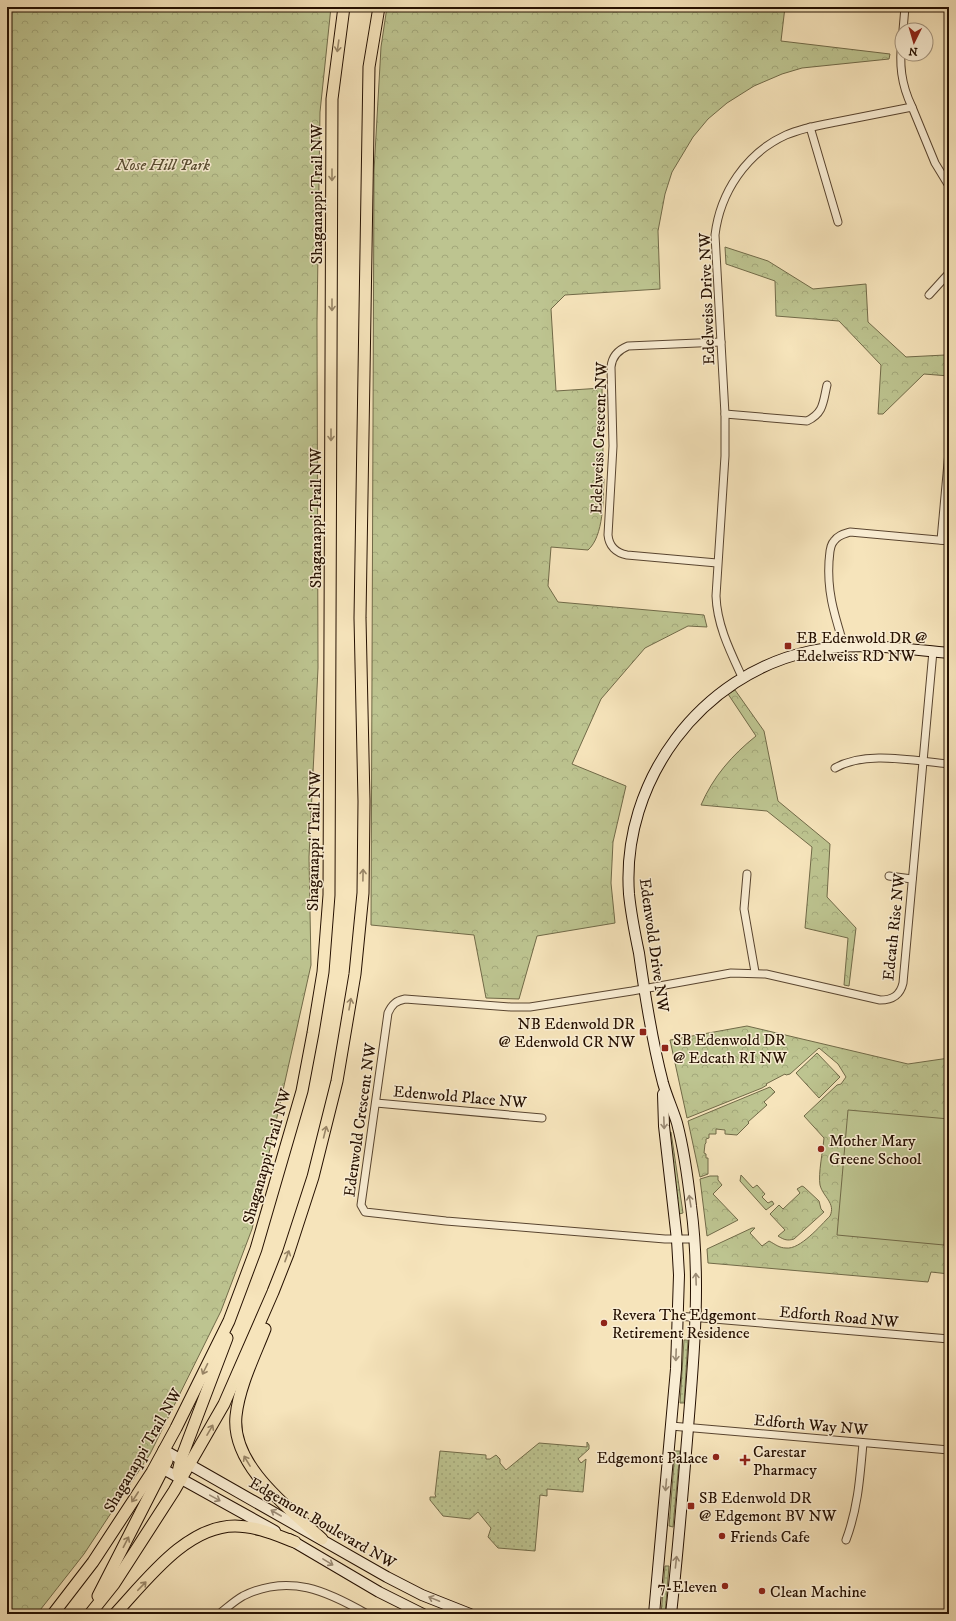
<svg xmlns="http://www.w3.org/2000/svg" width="956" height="1621" font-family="'IM FELL DW Pica',serif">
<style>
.grass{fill:url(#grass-dots);stroke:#716a48}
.forest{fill:url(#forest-crowns);stroke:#716a48}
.pitch{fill:#bdc490;stroke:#716a48}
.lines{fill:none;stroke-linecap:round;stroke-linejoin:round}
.street-casing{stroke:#594530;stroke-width:9}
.secondary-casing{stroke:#251001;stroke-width:12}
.primary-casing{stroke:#251001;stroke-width:13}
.street{stroke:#f9edd3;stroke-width:7}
.secondary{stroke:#f9edd3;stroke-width:10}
.primary{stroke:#f6e4bb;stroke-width:11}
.oneway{stroke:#988567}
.oneway2{stroke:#9a8a74}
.poi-dot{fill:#8f2418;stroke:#f9edd3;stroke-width:1.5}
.labels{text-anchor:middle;stroke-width:3;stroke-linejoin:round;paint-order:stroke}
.park-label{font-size:16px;font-style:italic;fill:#5a4f33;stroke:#f9edd3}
.street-label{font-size:16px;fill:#251001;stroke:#f9edd3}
.poi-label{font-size:16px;fill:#251001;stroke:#f9edd3;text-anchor:start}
</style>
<defs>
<pattern id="grass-dots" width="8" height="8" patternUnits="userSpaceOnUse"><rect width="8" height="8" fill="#bdc490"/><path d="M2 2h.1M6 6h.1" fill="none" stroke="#a2a77a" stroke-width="1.8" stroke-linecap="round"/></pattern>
<pattern id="forest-crowns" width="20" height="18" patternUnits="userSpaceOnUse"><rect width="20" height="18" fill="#bdc490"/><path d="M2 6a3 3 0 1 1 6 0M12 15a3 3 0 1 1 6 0" fill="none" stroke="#a2a77a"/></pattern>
</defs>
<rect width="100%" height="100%" fill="#f6e4bb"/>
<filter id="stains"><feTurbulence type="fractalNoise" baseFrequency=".005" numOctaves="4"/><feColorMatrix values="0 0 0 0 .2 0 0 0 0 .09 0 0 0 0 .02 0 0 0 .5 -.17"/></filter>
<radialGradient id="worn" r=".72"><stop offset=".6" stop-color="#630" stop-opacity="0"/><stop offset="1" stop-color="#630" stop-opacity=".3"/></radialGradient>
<g class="grass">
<polygon points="671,1132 683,1213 679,1214 669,1133"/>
<polygon points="684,1340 688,1340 684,1403 680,1403"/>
<polygon points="587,1442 589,1445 589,1449 578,1459 581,1463 586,1459 583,1492 547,1489 547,1496 540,1495 535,1551 498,1548 488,1537 491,1528 478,1512 470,1519 443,1516 430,1500 430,1497 436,1497 435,1494 440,1451 486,1455 486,1459 490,1459 496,1455 500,1459 500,1463 506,1470 539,1443 587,1447"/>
<polygon points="675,1451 680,1451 673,1527 669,1526"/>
<polygon points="665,1566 669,1566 665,1614 661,1614"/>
</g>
<g class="forest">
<polygon points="7,7 331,7 320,112 317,322 318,668 309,857 311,965 252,1229 221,1311 150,1454 84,1554 37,1614 7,1614"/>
<path d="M387 7H785L781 41 890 54 889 59 802 68 782 74 754 86 727 103 708 119 693 137 672 172 665 194 658 231 660 289 565 295 551 309 556 391 602 388 603 454 601 476 604 479C603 499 604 536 588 550L551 547 548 586 558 602 704 615 707 627 688 626 645 648 601 699 572 764 626 786 613 842 611 883 615 923 537 936 519 999 486 998 474 935 371 925 374 171 381 47Z"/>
<polygon points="725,247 768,261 813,289 866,284 868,322 906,357 945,355 949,351 949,376 924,374 883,414 878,414 881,365 839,321 776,316 775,281 726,264"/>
<path d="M735 690 764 731 778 801 830 844 827 897 856 928 849 986 844 985 848 938 805 928 812 847 767 811 701 805C713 777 732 755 756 736L728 694Z"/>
<path d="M747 1026 908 1064 949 1058V1274L931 1272 928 1282 708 1263 707 1249 752 1228H755L750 1233 762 1246 769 1241C775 1244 779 1248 786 1248 800 1250 821 1225 830 1216 836 1203 823 1197 820 1185 818 1174 823 1150 824 1138L804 1116 837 1085 841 1084 846 1077 838 1064 819 1048 790 1074 786 1075 785 1074 766 1084 767 1085 762 1088 687 1118 670 1040Z"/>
<polygon points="817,1053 840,1077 819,1098 796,1073"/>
<polygon points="770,1087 775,1092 764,1102 767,1105 748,1122 749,1123 737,1135 725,1134 725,1130 716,1129 716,1134 709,1134 709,1138 706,1139 706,1143 705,1144 704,1153 706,1154 706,1158 708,1158 708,1174 700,1177 688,1121"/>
<polygon points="741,1175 753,1188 757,1185 765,1194 762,1197 768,1203 772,1201 774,1204 766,1210 740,1181"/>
<polygon points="710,1176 718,1176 718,1180 722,1185 713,1194 738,1220 707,1236 700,1179"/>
<path d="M802 1186 804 1187 819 1201 821 1209 824 1212 794 1239C788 1241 784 1240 778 1236L785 1230 770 1214 779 1205 783 1209 800 1193 797 1189Z"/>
</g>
<polygon class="pitch" points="848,1110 949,1119 949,1191 944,1245 837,1235"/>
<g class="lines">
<defs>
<g id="street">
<polyline points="903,30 905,7"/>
<path d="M902 39C899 64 901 84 912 107"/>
<polyline points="810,127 838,222"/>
<polyline points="929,295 949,273"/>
<path d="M725 414 807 421C824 413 823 402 827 385"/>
<polyline points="941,540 949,452"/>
<path d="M717 563 627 555C616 553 609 546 608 535L613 446 611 367C612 356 618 350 628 346L721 342"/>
<path d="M844 646C835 616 827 594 829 561 830 555 829 546 834 541 838 535 844 534 850 532L949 541"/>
<path d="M742 677C730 651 717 625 716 596L725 456V414L715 235C720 193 746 153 786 135 802 128 820 125 836 122 861 117 887 112 912 107L935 163 949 186"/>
<path d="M835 768C866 750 914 761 949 764"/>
<polyline points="747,874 744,909 755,972"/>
<polyline points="889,876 912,879"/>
<polyline points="376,1103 542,1118"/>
<path d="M694 1239H665L446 1221 365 1212 361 1205 388 1013C392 1004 396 1001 405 999L511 1007H530L632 991 731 973 766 974 880 1000C892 1000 900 996 903 983L933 651"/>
<polyline points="678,1316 949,1339"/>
<polyline points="671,1426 949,1450"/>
<path d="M846 1540C858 1508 860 1477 863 1443"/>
<path d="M219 1614C227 1608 234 1601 243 1596 289 1573 327 1591 367 1614"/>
</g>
<g id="secondary">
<polyline points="164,1450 387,1577 422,1595 470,1614"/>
<polyline points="156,1465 275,1531"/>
<polyline points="289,1539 379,1592 423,1614"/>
<polyline points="654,1614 676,1369 679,1275 677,1240 664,1126 663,1094"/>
<path d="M671 1614C678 1552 683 1490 688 1428 694 1354 701 1280 691 1206 688 1179 684 1150 677 1123 673 1110 667 1097 663 1083 652 1041 645 996 639 953 635 934 631 914 629 894 621 781 701 674 811 651 857 641 903 649 949 653"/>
</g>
<g id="primary">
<path d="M265 1329C254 1357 239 1387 236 1416 231 1466 290 1509 322 1539"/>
<polyline points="181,1480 178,1472 181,1459 227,1338"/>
<polyline points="98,1596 167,1461 164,1450"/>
<polyline points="53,1614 93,1562 152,1472 176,1428 229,1321 256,1249 302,1091 313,1033 323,972 329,895 332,99 344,7"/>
<polyline points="90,1614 114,1584 174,1491 224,1404 273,1292 288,1254 313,1177 337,1081 355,974 363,893 364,801 360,618 369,67 379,7"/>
<path d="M115 1614C146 1581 186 1526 235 1526 256 1526 276 1535 295 1542"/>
</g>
</defs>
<use href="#street" class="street-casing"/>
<use href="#secondary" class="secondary-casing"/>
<use href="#primary" class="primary-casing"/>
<use href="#street" class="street"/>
<use href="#secondary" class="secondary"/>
<use href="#primary" class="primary"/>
</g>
<defs><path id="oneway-shaft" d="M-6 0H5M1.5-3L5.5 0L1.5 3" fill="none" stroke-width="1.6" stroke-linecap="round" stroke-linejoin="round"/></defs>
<g class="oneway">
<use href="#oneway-shaft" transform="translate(338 46) rotate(98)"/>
<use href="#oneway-shaft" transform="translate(332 175) rotate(90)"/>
<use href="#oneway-shaft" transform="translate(332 305) rotate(90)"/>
<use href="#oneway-shaft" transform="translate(331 435) rotate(90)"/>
<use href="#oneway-shaft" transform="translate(363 875) rotate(-89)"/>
<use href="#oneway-shaft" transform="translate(350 1004) rotate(-80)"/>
<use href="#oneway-shaft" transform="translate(325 1132) rotate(-76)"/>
<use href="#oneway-shaft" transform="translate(287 1256) rotate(-70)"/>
<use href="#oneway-shaft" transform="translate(205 1369) rotate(116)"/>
<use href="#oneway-shaft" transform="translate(210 1430) rotate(-60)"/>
<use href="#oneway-shaft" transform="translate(247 1461) rotate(-121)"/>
<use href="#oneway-shaft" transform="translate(135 1497) rotate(123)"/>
<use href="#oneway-shaft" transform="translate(126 1542) rotate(-63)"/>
<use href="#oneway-shaft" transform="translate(142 1586) rotate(-46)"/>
</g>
<g class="oneway2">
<use href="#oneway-shaft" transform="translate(664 1123) rotate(88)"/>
<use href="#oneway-shaft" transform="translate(690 1201) rotate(-99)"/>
<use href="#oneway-shaft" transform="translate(696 1279) rotate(-92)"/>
<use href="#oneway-shaft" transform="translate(676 1355) rotate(92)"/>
<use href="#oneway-shaft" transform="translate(666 1485) rotate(95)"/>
<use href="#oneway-shaft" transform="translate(215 1498) rotate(29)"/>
<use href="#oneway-shaft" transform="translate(276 1513) rotate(-150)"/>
<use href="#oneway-shaft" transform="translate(328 1562) rotate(31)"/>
<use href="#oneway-shaft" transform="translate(676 1562) rotate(-84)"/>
<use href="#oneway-shaft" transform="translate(434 1599) rotate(-158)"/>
</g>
<g class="poi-dot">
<rect x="784" y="642" width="8" height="8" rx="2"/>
<rect x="639" y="1028" width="8" height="8" rx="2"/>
<rect x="661" y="1044" width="8" height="8" rx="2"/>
<circle cx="821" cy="1149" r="4"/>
<circle cx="604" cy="1323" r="4"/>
<circle cx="716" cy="1457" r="4"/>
<path d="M743 1454h4v4h4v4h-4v4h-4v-4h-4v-4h4z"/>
<rect x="687" y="1502" width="8" height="8" rx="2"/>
<circle cx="722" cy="1536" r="4"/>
<circle cx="725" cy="1586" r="4"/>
<circle cx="762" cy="1591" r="4"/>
</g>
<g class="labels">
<g class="park-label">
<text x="163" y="170">Nose Hill Park</text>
</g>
<g class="street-label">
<text transform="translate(316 194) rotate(-90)" y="6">Shaganappi Trail NW</text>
<text transform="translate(706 299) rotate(-92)" y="6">Edelweiss Drive NW</text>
<text transform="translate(598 438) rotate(-88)" y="6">Edelweiss Crescent NW</text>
<text transform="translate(315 518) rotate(-90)" y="6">Shaganappi Trail NW</text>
<text transform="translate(313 841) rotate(-89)" y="6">Shaganappi Trail NW</text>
<text transform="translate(893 927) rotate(-84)" y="6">Edcath Rise NW</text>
<text transform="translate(655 945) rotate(82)" y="6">Edenwold Drive NW</text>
<text transform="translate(460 1096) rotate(5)" y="6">Edenwold Place NW</text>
<text transform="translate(359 1120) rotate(-82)" y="6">Edenwold Crescent NW</text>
<text transform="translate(266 1156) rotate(-74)" y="6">Shaganappi Trail NW</text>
<text transform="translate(839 1316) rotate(5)" y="6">Edforth Road NW</text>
<text transform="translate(811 1424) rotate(5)" y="6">Edforth Way NW</text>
<text transform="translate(142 1450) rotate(-60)" y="6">Shaganappi Trail NW</text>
<text transform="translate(323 1522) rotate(30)" y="6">Edgemont Boulevard NW</text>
</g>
<g class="poi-label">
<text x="796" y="643">EB Edenwold DR @<tspan x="796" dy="18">Edelweiss RD NW</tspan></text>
<text x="635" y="1029" text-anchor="end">NB Edenwold DR<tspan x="635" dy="18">@ Edenwold CR NW</tspan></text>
<text x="673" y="1045">SB Edenwold DR<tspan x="673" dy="18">@ Edcath RI NW</tspan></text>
<text x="829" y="1146">Mother Mary<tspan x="829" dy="18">Greene School</tspan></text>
<text x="612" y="1320">Revera The Edgemont<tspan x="612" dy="18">Retirement Residence</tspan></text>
<text x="753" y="1457">Carestar<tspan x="753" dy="18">Pharmacy</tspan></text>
<text x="708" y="1463" text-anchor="end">Edgemont Palace</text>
<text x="699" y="1503">SB Edenwold DR<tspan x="699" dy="18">@ Edgemont BV NW</tspan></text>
<text x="730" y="1542">Friends Cafe</text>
<text x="717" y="1592" text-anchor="end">7-Eleven</text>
<text x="770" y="1597">Clean Machine</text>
</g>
</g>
<rect width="956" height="1621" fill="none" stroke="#f6e4bb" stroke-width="24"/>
<rect x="8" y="8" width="940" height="1605" fill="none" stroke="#251001" stroke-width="2"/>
<rect x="12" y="12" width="932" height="1597" fill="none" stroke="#251001"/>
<g transform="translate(914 42) rotate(185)"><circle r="19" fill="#f9edd3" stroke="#a4957f"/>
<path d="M0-3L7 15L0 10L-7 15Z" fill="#8f2418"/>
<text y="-6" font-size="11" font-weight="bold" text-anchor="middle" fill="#251001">N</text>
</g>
<rect width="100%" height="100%" filter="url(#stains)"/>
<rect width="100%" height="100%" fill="url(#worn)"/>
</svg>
